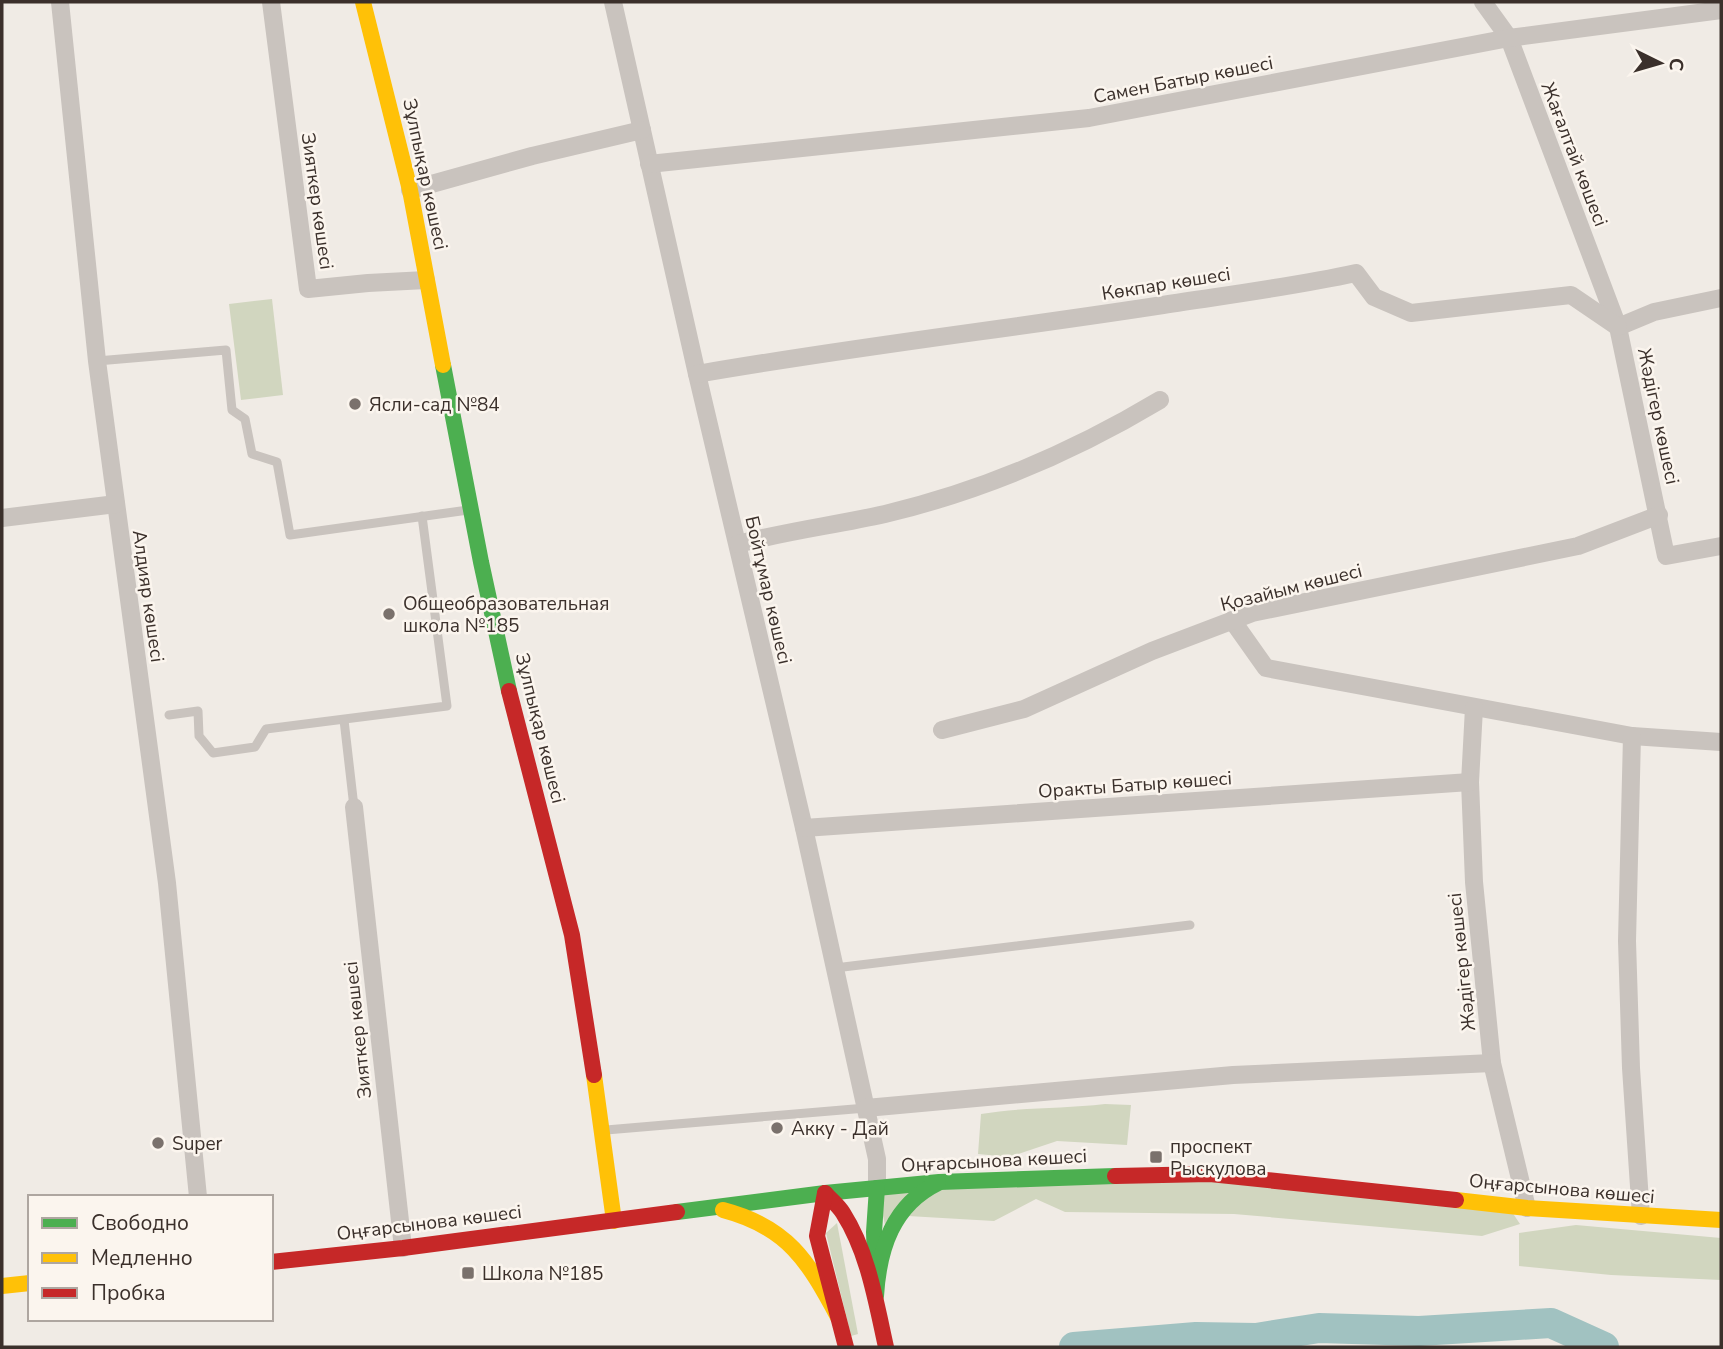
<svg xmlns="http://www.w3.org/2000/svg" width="1723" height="1349" font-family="'Nunito Sans',sans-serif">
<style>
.green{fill:#d1d6bf}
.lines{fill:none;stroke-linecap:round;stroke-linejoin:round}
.river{stroke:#a1c2c1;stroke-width:30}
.lane{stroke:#c9c3be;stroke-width:9}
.street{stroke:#c9c3be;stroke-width:18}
.fast{stroke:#4caf50;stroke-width:16}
.slow{stroke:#ffc107;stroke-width:16}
.jam{stroke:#c62828;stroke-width:16}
.poi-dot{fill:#7a716c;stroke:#fbf5ee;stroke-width:2.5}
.labels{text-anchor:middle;stroke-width:5;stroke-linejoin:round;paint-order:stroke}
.street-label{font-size:19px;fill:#3b302b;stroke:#fbf5ee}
.poi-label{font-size:19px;fill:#3b302b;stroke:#fbf5ee;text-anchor:start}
</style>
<rect width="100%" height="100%" fill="#f0ebe5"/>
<g class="green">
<polygon points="272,299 283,395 241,400 229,304"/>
<path d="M1105 1104 1131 1105 1127 1145 1057 1141 1009 1157 978 1154 981 1114C1022 1107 1063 1109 1105 1104Z"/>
<polygon points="1210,1174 1508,1206 1520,1224 1482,1236 1234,1214 1065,1212 1036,1199 994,1221 908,1216 888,1239 877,1188"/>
<polygon points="837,1223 858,1334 851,1336 826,1233"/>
<polygon points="1576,1225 1721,1238 1721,1280 1611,1275 1519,1266 1519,1233"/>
</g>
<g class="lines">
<polyline class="river" points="1074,1347 1196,1337 1256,1338 1319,1328 1419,1331 1551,1323 1604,1347"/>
<g class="lane">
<polyline points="97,361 226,350 232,410 245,419 252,454 277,462 290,535 468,510"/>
<polyline points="169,715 198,711 199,736 213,753 255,747 266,729 447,706 422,516"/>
<polyline points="344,720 354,807"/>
<polyline points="835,968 1190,925"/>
<polyline points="606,1130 866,1108"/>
</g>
<g class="street">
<polyline points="60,2 97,361 167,883 198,1197"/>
<polyline points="271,2 308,289 368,283 426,280"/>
<polyline points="613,2 697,374 804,828 877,1159 877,1188"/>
<polyline points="1483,2 1509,38 1618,327 1666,556 1721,546"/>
<polyline points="649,164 1089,118 1509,38 1721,10"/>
<polyline points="410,190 532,156 642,130"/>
<polyline points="1618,327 1654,312 1721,298"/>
<path d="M697 374C851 347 1008 329 1163 305 1227 295 1292 287 1356 273L1374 297 1411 313 1571 295 1618 327"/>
<polyline points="2,518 116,504"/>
<path d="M738 544C787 531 836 525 885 514 982 491 1075 451 1160 400"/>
<polyline points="1232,620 1266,668 1632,736 1721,742"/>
<polyline points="1474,708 1470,782 1474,882 1492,1063 1527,1208"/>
<polyline points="942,730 1024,709 1152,651 1252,613 1578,546 1659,515"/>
<polyline points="1632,736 1627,941 1631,1068 1641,1216"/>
<polyline points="354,807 403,1248"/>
<polyline points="804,828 1470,782"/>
<polyline points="866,1108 1233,1075 1492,1063"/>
</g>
<g class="fast">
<polyline points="443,365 481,562 509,691"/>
<polyline points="677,1212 825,1193 939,1182 1115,1176"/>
<polyline points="875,1261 874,1232 877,1188"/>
<path d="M876 1296C879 1248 893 1205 938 1183"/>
</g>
<g class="slow">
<polyline points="363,2 410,190 443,365"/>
<polyline points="594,1075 614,1221"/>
<polyline points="1456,1200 1527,1208 1721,1220"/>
<path d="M723 1210C788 1227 808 1261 838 1317"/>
<polyline points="2,1286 30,1283"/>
</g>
<g class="jam">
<polyline points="509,691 572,935 594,1075"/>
<polyline points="1115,1176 1210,1174 1456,1200"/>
<path d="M825 1193C831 1200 838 1205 843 1213 868 1252 876 1302 886 1347"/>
<polyline points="825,1193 817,1236 846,1347"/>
<polyline points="271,1262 403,1248 677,1212"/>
</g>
</g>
<g class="poi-dot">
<circle cx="355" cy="404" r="7"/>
<circle cx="389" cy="614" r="7"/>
<circle cx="777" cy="1128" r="7"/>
<circle cx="158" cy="1143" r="7"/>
<rect x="1149" y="1150" width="14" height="14" rx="3.5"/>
<rect x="461" y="1266" width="14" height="14" rx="3.5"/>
</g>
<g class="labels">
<g class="street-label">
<text transform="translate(1183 79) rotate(-11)" y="7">Самен Батыр көшесі</text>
<text transform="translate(1575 154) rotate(69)" y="7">Жағалтай көшесі</text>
<text transform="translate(426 174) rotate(78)" y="7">Зұлпықар көшесі</text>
<text transform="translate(318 201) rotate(82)" y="7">Зияткер көшесі</text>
<text transform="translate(1166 283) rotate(-9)" y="7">Көкпар көшесі</text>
<text transform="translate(1659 416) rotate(78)" y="7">Жәдігер көшесі</text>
<text transform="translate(1291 587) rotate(-14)" y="7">Қозайым көшесі</text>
<text transform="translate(769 590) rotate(77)" y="7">Бойтұмар көшесі</text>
<text transform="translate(149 596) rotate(82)" y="7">Алдияр көшесі</text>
<text transform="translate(541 728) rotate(76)" y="7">Зұлпықар көшесі</text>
<text transform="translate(1135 784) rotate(-4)" y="7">Оракты Батыр көшесі</text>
<text transform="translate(1461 962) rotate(-96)" y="7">Жәдігер көшесі</text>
<text transform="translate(357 1030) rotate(-96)" y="7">Зияткер көшесі</text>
<text transform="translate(994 1160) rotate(-3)" y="7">Оңғарсынова көшесі</text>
<text transform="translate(1562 1188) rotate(5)" y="7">Оңғарсынова көшесі</text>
<text transform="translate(429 1222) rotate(-7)" y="7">Оңғарсынова көшесі</text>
</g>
<g class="poi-label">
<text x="369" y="411">Ясли-сад №84</text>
<text x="403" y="610">Общеобразовательная<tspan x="403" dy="22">школа №185</tspan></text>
<text x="791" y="1135">Акку - Дай</text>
<text x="172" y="1150">Super</text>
<text x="1170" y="1153">проспект<tspan x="1170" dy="22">Рыскулова</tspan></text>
<text x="482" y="1280">Школа №185</text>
</g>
</g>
<rect width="1723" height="1349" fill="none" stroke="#3b302b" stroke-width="7"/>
<rect x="28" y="1195" width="245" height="126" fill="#fbf5ee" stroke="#aea6a0" stroke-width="2"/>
<rect x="42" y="1218" width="35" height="10" fill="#4caf50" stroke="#aea6a0" stroke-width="2"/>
<text x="91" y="1230" font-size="21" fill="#3b302b">Свободно</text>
<rect x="42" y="1253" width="35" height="10" fill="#ffc107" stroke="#aea6a0" stroke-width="2"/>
<text x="91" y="1265" font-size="21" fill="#3b302b">Медленно</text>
<rect x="42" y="1288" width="35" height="10" fill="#c62828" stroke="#aea6a0" stroke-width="2"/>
<text x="91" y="1300" font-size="21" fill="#3b302b">Пробка</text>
<g transform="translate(1660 63) rotate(95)" stroke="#fbf5ee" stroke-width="5" paint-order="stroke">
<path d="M0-5L12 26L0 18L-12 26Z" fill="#3b302b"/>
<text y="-10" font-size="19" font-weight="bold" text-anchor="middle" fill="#3b302b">С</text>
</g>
</svg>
